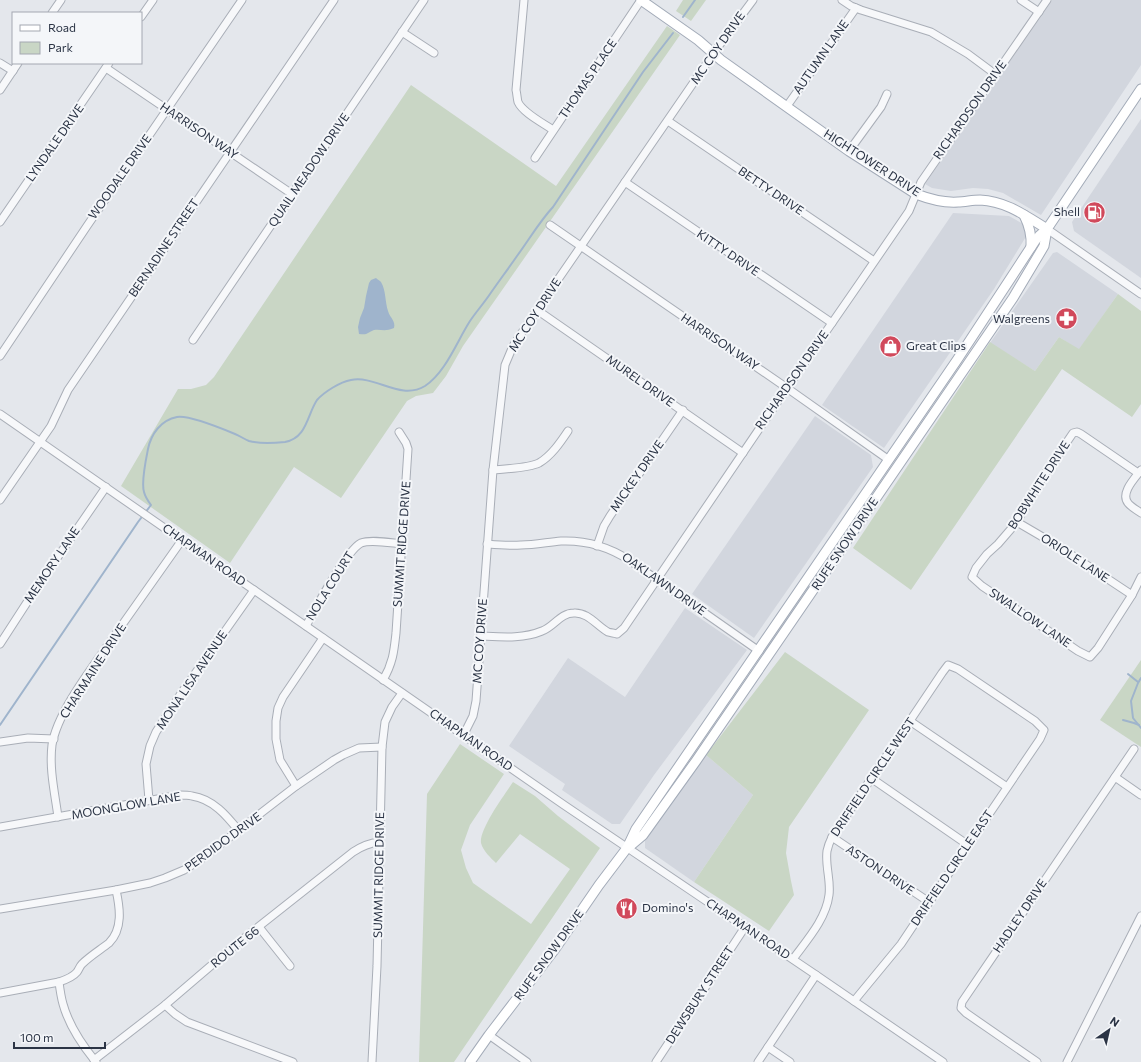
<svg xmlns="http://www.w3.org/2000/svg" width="1141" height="1062" font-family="Commissioner,sans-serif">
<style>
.built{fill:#d2d6de}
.green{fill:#c9d6c5}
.water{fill:#9fb4cc}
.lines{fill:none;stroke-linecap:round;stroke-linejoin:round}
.stream{stroke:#9fb4cc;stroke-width:2}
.minor-casing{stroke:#a9aeb7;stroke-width:9}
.major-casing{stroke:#a3abb8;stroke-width:11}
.minor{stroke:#f7f8fa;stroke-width:7}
.major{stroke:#fff;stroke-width:9}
.labels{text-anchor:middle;stroke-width:4;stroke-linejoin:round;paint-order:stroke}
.street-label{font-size:12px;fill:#2b3445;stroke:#f4f6f9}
.poi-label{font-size:12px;fill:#2b3445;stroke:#f4f6f9;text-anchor:end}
</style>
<rect width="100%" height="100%" fill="#e4e7ec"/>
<g class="built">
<polygon points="1052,0 1141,0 1141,65 1041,215 1003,193 988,189 973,188 951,191 932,188 925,184"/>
<polygon points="1141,119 1141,278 1074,231 1072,222"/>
<polygon points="953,213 1009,216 1025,225 1027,235 994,289 884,448 822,405"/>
<polygon points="1057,252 1118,294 1079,350 1059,337 1035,371 990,343 1053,253"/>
<polygon points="815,416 871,455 873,467 754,638 692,594"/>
<polygon points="685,608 747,650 654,775 620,824 612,824 562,790 565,784 509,746 568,658 625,697"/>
<polygon points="706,755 753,795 694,882 645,848 645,840"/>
</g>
<g class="green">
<polygon points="683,0 706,0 691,21 676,11"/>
<polygon points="667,26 680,35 463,346 446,376 433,393 416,396 407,401 341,498 294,467 230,563 121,486 178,389 191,389 206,385 214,377 411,85 556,186"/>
<polygon points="1118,294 1141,311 1141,404 1132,417 1062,369 911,590 853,548 990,342 1035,371 1059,337 1079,349"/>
<polygon points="785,652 869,710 789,827 786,853 791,881 794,895 769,931 694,882 753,795 706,755"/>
<polygon points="1141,660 1141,747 1100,720"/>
<path d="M460 744 504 774 470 825 461 850 466 868 473 883 531 924 570 869 520 834 496 863C491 858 483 851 481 843 479 829 505 794 513 782L535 796 558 816 600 848 454 1062H419L427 794Z"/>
</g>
<path class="water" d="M376 278C377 279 380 281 381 282 386 290 385 302 388 311 390 318 396 321 394 328 385 332 381 329 374 330 366 333 369 335 359 334L358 327 360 318 364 308 366 296 369 283 371 280Z"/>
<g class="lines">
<g class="stream">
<polyline points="683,17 695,0"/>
<polyline points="1128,674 1138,682"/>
<polyline points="1141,678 1138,683 1131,701 1133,718 1141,728"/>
<polyline points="1123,720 1134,723 1139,725"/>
<path d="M0 725 138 522 151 505C148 501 145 496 144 492 141 482 146 459 148 449 151 434 161 420 177 417 189 415 223 429 235 434 240 436 244 439 249 441 260 444 274 443 285 442 307 438 307 415 317 400 324 392 340 382 351 380 376 375 400 401 425 386 446 372 457 341 470 321 476 312 484 303 490 294 499 281 508 269 517 256 529 240 539 222 553 207L643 72 673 33"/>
</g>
<defs>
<g id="minor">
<path d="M524 0 516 90C517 94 517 98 518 102 523 113 543 123 553 130"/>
<polyline points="842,0 851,6 861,10 931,32 968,54 995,74"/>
<polyline points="1021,0 1039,12"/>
<polyline points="52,13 61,0"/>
<polyline points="141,17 153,0"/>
<polyline points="402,32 434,53"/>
<polyline points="0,63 13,71"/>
<polyline points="106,68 292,194"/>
<polyline points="0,90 18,63"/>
<polyline points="787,106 856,8"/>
<polyline points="668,121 874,261"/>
<polyline points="849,151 881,107 887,94"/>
<polyline points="535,158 641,0"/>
<polyline points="625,182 832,323"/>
<polyline points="0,222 109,63"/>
<polyline points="550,225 787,388 889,460"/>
<polyline points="1047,229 1141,294"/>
<polyline points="537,310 743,453"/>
<polyline points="193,340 424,0"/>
<polyline points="0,356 87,226 242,0"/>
<polyline points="0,414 564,805 816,975 943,1062"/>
<path d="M493 470C504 469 529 468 539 463 551 456 560 443 568 431"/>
<path d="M1141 470C1135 478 1120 493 1128 503 1131 507 1137 510 1141 513"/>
<polyline points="1138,473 1081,434 1077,432 1073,433 1039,483 1017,522 998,544 987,554 976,568 972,577 982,586 1078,651 1090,657 1098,648 1132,595 1141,577"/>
<polyline points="0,500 51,426 68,390 334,0"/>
<polyline points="1017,522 1058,546 1132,595"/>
<path d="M487 544C499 545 510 546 521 545 535 545 548 542 561 541 585 540 609 547 629 560L759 651"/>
<polyline points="597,546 604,526 610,516 683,410"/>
<path d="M306 626C315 609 347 550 361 543 371 539 391 543 402 544"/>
<path d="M481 636C502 637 523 639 542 631 554 627 560 613 574 613 588 612 597 626 608 632 611 633 615 633 617 634L624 628 787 388 861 281 909 211 921 182 1047 0"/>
<polyline points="0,644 35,590 106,487"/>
<path d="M383 680C393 663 394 651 396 633L408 449 406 443 399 432"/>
<polyline points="910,721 1007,787"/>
<polyline points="464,734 473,716 476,701 493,470 505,365 513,346 537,310 718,47 753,0"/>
<polyline points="0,742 28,738 54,739"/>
<polyline points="1115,777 1141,795"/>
<polyline points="871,778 968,845"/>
<polyline points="296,786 280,760 276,739 276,721 278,708 283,697 323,638"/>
<polyline points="149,800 146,764 150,746 156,732 182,692 254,590"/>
<path d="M58 817C55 794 49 769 52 745 57 713 91 669 110 642 134 608 158 574 182 540"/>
<path d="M0 827 180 795C184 795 188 795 192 796 213 799 227 816 239 831"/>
<polyline points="832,837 929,902"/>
<polyline points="0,909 116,890 150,883 165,878 184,870 200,860 296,786 334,760 343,755 359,748 382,747"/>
<polyline points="259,927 290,966"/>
<path d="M793 959C807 940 826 919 829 895 831 880 825 866 827 851 828 846 830 841 832 837L942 673 948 665 958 669 1035 721 1044 730 1040 739 911 929 901 944 854 1001"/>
<path d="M59 982C60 990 61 997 63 1004 69 1026 82 1045 96 1062"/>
<path d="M0 993 59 982C65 980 73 977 77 972 79 969 80 966 82 964 90 956 100 950 109 943 123 929 120 908 116 890"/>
<polyline points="165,1005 175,1014 187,1022 293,1062"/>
<polyline points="489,1035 527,1062"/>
<polyline points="768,1047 790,1062"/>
<path d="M94 1060 165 1005 234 946 353 852C362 846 369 843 379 842"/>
<polyline points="372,1062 377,966 382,747 385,722 392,707 402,693"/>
<polyline points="656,1062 745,927"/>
<polyline points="758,1062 816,975"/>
<polyline points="1037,1062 966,1013 961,1008 962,1002 1134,749"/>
<polyline points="1067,1062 1141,916"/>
</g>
<g id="major">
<path d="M641 0 698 40 721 60 849 151 916 194C929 199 944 203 958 202 965 202 972 200 980 200 1006 201 1026 216 1047 229"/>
<path d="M1024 215C1029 225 1032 235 1031 247"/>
<polyline points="630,846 643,835 696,761 1013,298 1044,246 1047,229"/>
<polyline points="470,1062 489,1035 555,949 599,885 627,848 636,829 957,360 1035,241 1039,236 1047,229 1141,89"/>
</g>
</defs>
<use href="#minor" class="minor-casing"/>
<use href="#major" class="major-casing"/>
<use href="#minor" class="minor"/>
<use href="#major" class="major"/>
</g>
<defs>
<symbol id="fuel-disc" viewBox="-11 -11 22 22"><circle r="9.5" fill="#d1495b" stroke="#f4f6f9"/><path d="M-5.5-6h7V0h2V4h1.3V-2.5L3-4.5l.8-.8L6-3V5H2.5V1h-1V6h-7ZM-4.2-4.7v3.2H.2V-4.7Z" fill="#fff"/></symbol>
<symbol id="pharmacy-disc" viewBox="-11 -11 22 22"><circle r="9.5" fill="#d1495b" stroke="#f4f6f9"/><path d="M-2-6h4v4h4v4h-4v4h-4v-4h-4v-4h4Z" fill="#fff"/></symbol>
<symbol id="shop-disc" viewBox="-11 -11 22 22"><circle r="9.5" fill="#d1495b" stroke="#f4f6f9"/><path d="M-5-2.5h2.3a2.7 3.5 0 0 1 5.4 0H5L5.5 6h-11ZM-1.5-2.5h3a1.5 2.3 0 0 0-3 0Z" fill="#fff"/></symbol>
<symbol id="restaurant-disc" viewBox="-11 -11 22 22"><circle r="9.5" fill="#d1495b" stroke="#f4f6f9"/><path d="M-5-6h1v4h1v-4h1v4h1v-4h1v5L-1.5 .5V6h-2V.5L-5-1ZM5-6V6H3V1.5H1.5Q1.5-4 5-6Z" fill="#fff"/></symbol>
</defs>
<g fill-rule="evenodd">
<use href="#fuel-disc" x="1082" y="200" width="25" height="25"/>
<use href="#pharmacy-disc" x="1054" y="306" width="25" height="25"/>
<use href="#shop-disc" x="878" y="334" width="25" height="25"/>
<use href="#restaurant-disc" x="614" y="896" width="25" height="25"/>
</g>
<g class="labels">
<g class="street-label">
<text transform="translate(718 48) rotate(-55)" y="4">MC COY DRIVE</text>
<text transform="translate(821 57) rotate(-55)" y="4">AUTUMN LANE</text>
<text transform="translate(588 79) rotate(-56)" y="4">THOMAS PLACE</text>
<text transform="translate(970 110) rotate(-55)" y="4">RICHARDSON DRIVE</text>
<text transform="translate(199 131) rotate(34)" y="4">HARRISON WAY</text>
<text transform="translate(55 143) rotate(-55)" y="4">LYNDALE DRIVE</text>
<text transform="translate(872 163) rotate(33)" y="4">HIGHTOWER DRIVE</text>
<text transform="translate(309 170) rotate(-56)" y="4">QUAIL MEADOW DRIVE</text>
<text transform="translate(120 177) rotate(-55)" y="4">WOODALE DRIVE</text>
<text transform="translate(771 191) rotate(34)" y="4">BETTY DRIVE</text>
<text transform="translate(164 248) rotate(-56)" y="4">BERNADINE STREET</text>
<text transform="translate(728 253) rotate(34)" y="4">KITTY DRIVE</text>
<text transform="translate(535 315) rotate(-57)" y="4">MC COY DRIVE</text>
<text transform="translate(720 342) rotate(34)" y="4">HARRISON WAY</text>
<text transform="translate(792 380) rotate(-55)" y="4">RICHARDSON DRIVE</text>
<text transform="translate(640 381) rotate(35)" y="4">MUREL DRIVE</text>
<text transform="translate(637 476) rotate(-55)" y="4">MICKEY DRIVE</text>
<text transform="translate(1039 485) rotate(-57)" y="4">BOBWHITE DRIVE</text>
<text transform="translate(402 544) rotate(-86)" y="4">SUMMIT RIDGE DRIVE</text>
<text transform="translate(845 544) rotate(-56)" y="4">RUFE SNOW DRIVE</text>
<text transform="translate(204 555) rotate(35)" y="4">CHAPMAN ROAD</text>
<text transform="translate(1075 558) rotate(33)" y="4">ORIOLE LANE</text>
<text transform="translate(52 565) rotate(-56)" y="4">MEMORY LANE</text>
<text transform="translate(664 584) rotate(35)" y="4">OAKLAWN DRIVE</text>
<text transform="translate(330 586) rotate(-58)" y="4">NOLA COURT</text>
<text transform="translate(1030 618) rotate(34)" y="4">SWALLOW LANE</text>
<text transform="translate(480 641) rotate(-86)" y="4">MC COY DRIVE</text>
<text transform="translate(93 671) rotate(-57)" y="4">CHARMAINE DRIVE</text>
<text transform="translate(192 680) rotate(-56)" y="4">MONA LISA AVENUE</text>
<text transform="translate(471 740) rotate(35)" y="4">CHAPMAN ROAD</text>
<text transform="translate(873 777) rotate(-56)" y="4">DRIFFIELD CIRCLE WEST</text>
<text transform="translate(126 806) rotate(-10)" y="4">MOONGLOW LANE</text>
<text transform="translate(223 842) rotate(-36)" y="4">PERDIDO DRIVE</text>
<text transform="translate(952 868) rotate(-56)" y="4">DRIFFIELD CIRCLE EAST</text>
<text transform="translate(880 870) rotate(34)" y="4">ASTON DRIVE</text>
<text transform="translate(379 875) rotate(-89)" y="4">SUMMIT RIDGE DRIVE</text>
<text transform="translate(1020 916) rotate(-56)" y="4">HADLEY DRIVE</text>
<text transform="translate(748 929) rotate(34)" y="4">CHAPMAN ROAD</text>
<text transform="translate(235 947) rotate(-39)" y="4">ROUTE 66</text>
<text transform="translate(549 955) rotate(-54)" y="4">RUFE SNOW DRIVE</text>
<text transform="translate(700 995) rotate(-57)" y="4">DEWSBURY STREET</text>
</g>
<g class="poi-label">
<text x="1080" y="216">Shell</text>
<text x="1050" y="323">Walgreens</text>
<text x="906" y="350" text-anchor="start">Great Clips</text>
<text x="642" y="912" text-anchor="start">Domino's</text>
</g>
</g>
<rect x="12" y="12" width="130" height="52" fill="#f4f6f9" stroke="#a4a8b1"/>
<rect x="20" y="25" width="20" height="6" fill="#ffffff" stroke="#a4a8b1"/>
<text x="48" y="32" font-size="12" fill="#2b3445">Road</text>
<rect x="20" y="42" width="20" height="12" fill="#c9d6c5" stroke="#a4a8b1"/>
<text x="48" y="52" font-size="12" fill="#2b3445">Park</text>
<g transform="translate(1109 1030) rotate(34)" stroke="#f4f6f9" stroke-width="3" paint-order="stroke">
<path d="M0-3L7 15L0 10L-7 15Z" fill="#2b3445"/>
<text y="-6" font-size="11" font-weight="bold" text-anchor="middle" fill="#2b3445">N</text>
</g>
<path d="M14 1042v6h91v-6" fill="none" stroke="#2b3445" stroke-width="2"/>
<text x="20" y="1042" font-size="12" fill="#2b3445" stroke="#f4f6f9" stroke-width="3" paint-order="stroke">100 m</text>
</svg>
